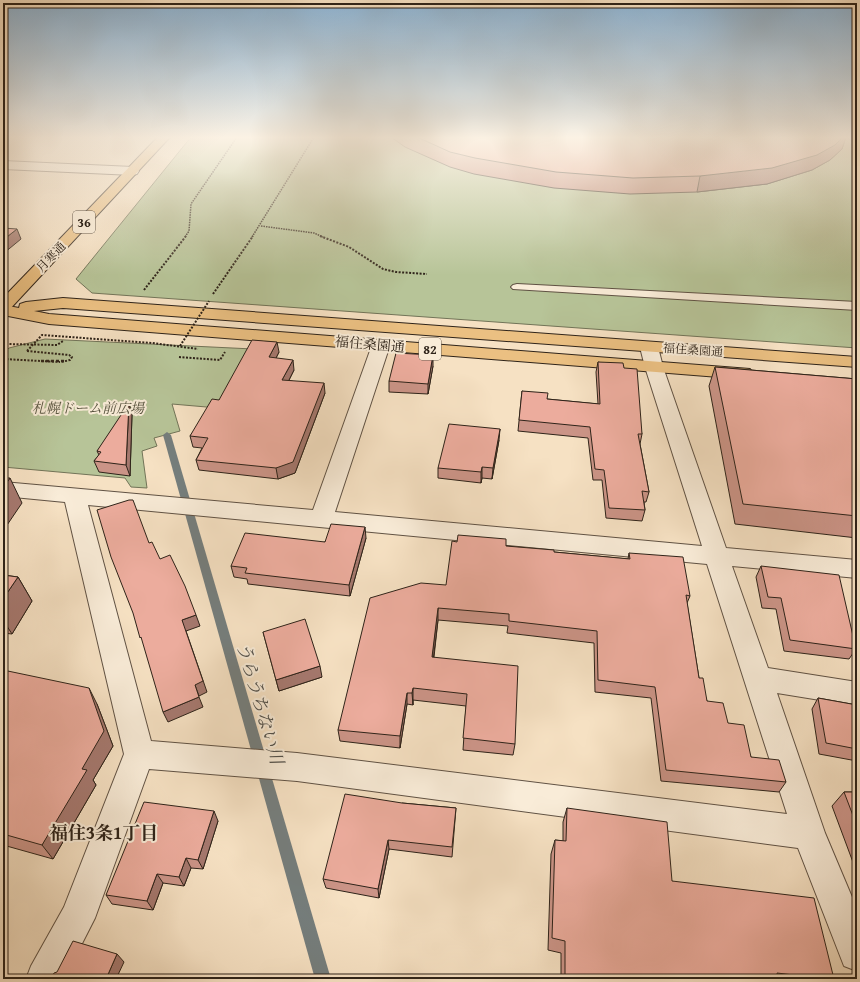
<svg xmlns="http://www.w3.org/2000/svg" width="860" height="982" font-family="'Gentium Book Plus','Noto Serif JP',serif">
<style>
.green{fill:#b7c498;stroke:#727458}
.lines{fill:none;stroke-linecap:round;stroke-linejoin:round}
.stream{fill:#757e7d;fill-rule:evenodd}
.service-casing{stroke:#605244;stroke-width:2}
.minor-casing{stroke:#605244;stroke-width:2}
.primary-casing{stroke:#2e2319;stroke-width:2}
.trunk-casing{stroke:#2e2319;stroke-width:2}
.path-far2{stroke:#2e2319;stroke-width:1.5;stroke-dasharray:1.5 1;stroke-linecap:butt}
.path-far1{stroke:#2e2319;stroke-width:2;stroke-dasharray:2 1.5;stroke-linecap:butt}
.path{stroke:#2e2319;stroke-width:2.5;stroke-dasharray:3 2;stroke-linecap:butt}
.service{fill:#f9ecd8;fill-rule:evenodd}
.minor{fill:#f9ecd8;fill-rule:evenodd}
.primary{fill:#ebc082;fill-rule:evenodd}
.trunk{fill:#ebc082;fill-rule:evenodd}
.path-bridge{stroke:#2e2319;stroke-width:2;stroke-dasharray:2 1.5;stroke-linecap:butt}
.wall{fill:#cb9487;stroke:#2e2319}
.shaded-wall{fill:#a5786e;stroke:#2e2319}
.building{fill:#ecac9d;stroke:#2e2319}
.labels{text-anchor:middle;stroke-width:4;stroke-linejoin:round;paint-order:stroke}
.far-street-label{font-size:12px;fill:#2e2319;stroke:#f9ecd8}
.shield{fill:#f9ecd8;stroke:#6b5f52;stroke-width:1}
.shield-label{font-size:13px;font-weight:bold;fill:#2e2319}
.street-label{font-size:14px;fill:#2e2319;stroke:#f9ecd8}
.park-label{font-size:14px;font-style:italic;fill:#57533f;stroke:#f9ecd8}
.near-water-label{font-size:18px;font-style:italic;fill:#51504b;stroke:#f9ecd8}
.near-neighbourhood-label{font-size:18px;font-weight:bold;fill:#2e2319;stroke:#f9ecd8}
</style>
<rect width="100%" height="100%" fill="#f6e1c3"/>
<filter id="stains"><feTurbulence type="fractalNoise" baseFrequency=".005" numOctaves="4"/><feColorMatrix values="0 0 0 0 .2 0 0 0 0 .09 0 0 0 0 .02 0 0 0 .5 -.17"/></filter>
<radialGradient id="worn" r=".72"><stop offset=".6" stop-color="#630" stop-opacity="0"/><stop offset="1" stop-color="#630" stop-opacity=".3"/></radialGradient>
<g class="green">
<polygon points="191,137 857,137 857,348 92,293 76,279"/>
<polygon points="45,339 253,349 264,412 172,404 180,431 154,438 157,446 142,451 147,488 131,487 125,478 3,467 3,354 9,348"/>
</g>
<g class="lines">
<polygon class="stream" points="167,432 171,435 331,979 315,979 163,435"/>
<defs>
<polygon id="service" points="517,284 857,302 857,310 513,289 511,287 513,285"/>
<g id="minor">
<polygon points="3,161 133,167 137,168 139,171 137,174 133,175 3,169"/>
<path d="M381 340 387 341 390 345 335 512 702 546 645 367 640 347 643 343 649 342 655 343 658 347 663 367 726 548 857 560V578L732 566 768 668 857 682V706L777 693 825 833 857 909V971L844 966 798 848 297 781 149 769 95 918 64 979H26L31 966 64 907 124 754 65 502 3 496V482L313 510 372 345 375 341ZM88 505 707 564 787 814 297 753 151 741Z"/>
</g>
<polygon id="primary" points="63,298 857,357 857,367 63,308 34,311 49,314 750,369 753,373 750,377 744,379 49,324 3,315 3,305 19,308 20,304 26,302"/>
<polygon id="trunk" points="158,137 170,137 9,310 3,312 3,298"/>
</defs>
<use href="#service" class="service-casing"/>
<use href="#minor" class="minor-casing"/>
<use href="#primary" class="primary-casing"/>
<use href="#trunk" class="trunk-casing"/>
<g class="path-far2">
<polyline points="261,226 314,233 323,237"/>
<polyline points="185,237 189,231 191,204 237,137"/>
<polyline points="252,237 314,137"/>
</g>
<g class="path-far1">
<polyline points="320,236 349,247 383,269 396,272 427,274"/>
<polyline points="144,290 186,236"/>
<polyline points="213,294 253,236"/>
<polyline points="6,344 57,345 63,341"/>
<polyline points="27,351 69,355 72,357 70,360 61,362"/>
<polyline points="179,357 220,360 225,352"/>
<polyline points="3,359 60,362"/>
</g>
<polyline class="path" points="41,361 66,361"/>
<use href="#service" class="service"/>
<use href="#minor" class="minor"/>
<use href="#primary" class="primary"/>
<use href="#trunk" class="trunk"/>
<g class="path-bridge">
<polyline points="180,346 209,301"/>
<polyline points="27,351 42,335 152,343 198,349"/>
</g>
</g>
<g class="wall">
<polygon points="391,137 846,137 842,149 830,160 812,170 767,184 697,192 630,194 554,188 474,174 450,167 405,147"/>
<polygon points="279,352 276,358 294,370 289,380 325,393 295,473 278,479 199,470 196,460 202,448 193,447 190,436 219,400"/>
<polygon points="598,362 624,368 642,434 640,444 649,492 646,502 644,502 645,510 642,521 606,518 602,480 593,480 588,438 518,431 522,391 547,399 598,404 596,372"/>
<polygon points="433,366 428,394 389,392 389,381"/>
<polygon points="715,367 857,379 857,538 735,524 709,386"/>
<polygon points="132,414 130,476 99,472 94,461 99,455 97,451"/>
<polygon points="499,440 492,479 482,478 481,483 438,478 438,468"/>
<polygon points="366,538 350,596 248,584 247,579 234,577 231,566 325,542"/>
<polygon points="506,546 554,552 628,559 629,553 690,596 687,603 699,678 707,701 728,723 751,757 786,782 779,792 661,781 651,698 595,692 594,643 507,633 508,626 438,620 434,657 515,744 513,755 463,750 466,706 413,700 413,705 407,704 400,748 340,741 338,730 446,585"/>
<polygon points="761,566 856,649 849,659 784,651 776,609 762,608 756,577"/>
<polygon points="3,575 18,577 32,601 12,634 3,633"/>
<polygon points="263,632 322,677 279,691"/>
<polygon points="3,670 97,704 113,746 93,780 96,785 53,859 3,845"/>
<polygon points="818,698 857,705 857,761 819,754 812,709"/>
<polygon points="844,792 857,792 857,873 832,806"/>
<polygon points="402,803 456,808 452,857 389,849 379,898 326,888 323,879"/>
<polygon points="567,808 672,881 834,979 561,979 561,953 548,950 551,854 555,840 563,841 563,822"/>
<polygon points="218,821 203,869 191,868 184,886 163,883 153,910 112,904 106,895"/>
</g>
<g class="shaded-wall">
<polygon points="843,137 846,137 842,149 830,160 812,170 767,184 697,192 700,176"/>
<polygon points="17,229 21,239 4,253 6,258 3,260 3,240"/>
<polygon points="277,342 279,352 271,368 269,357"/>
<polygon points="433,355 433,366 428,394 428,384"/>
<polygon points="293,360 294,370 284,390 282,380"/>
<polygon points="324,383 325,393 295,473 278,479 276,468"/>
<polygon points="129,403 132,414 130,476 126,465"/>
<polygon points="500,429 499,440 492,479 493,468"/>
<polygon points="482,467 482,478 481,483 481,472"/>
<polygon points="10,478 22,503 3,531 3,488"/>
<polygon points="365,527 366,538 350,596 349,585"/>
<polygon points="18,577 32,601 12,634 3,620 3,599"/>
<polygon points="438,608 438,620 432,669 432,657"/>
<polygon points="196,615 200,626 186,631 207,692 199,696 195,685 182,620"/>
<polygon points="320,666 322,677 279,691 276,680"/>
<polygon points="89,688 97,704 113,746 93,780 96,785 53,859 42,845 82,769"/>
<polygon points="413,688 413,705 412,693"/>
<polygon points="407,693 407,704 400,748 400,736"/>
<polygon points="199,697 203,707 168,722 163,712"/>
<polygon points="214,811 218,821 203,869 198,860"/>
<polygon points="388,840 389,849 379,898 378,889"/>
<polygon points="186,858 191,868 184,886 179,877"/>
<polygon points="157,874 163,883 153,910 147,901"/>
<polygon points="117,954 124,962 116,979 106,979"/>
</g>
<g class="building">
<polygon points="417,137 843,137 835,145 817,155 772,168 700,176 633,178 556,172 475,158 450,152"/>
<polygon points="3,228 17,229 3,240"/>
<polygon points="252,340 277,342 269,357 293,360 282,380 324,383 293,462 276,468 196,460 208,438 190,436 212,399 219,400"/>
<polygon points="396,353 433,355 428,384 389,381"/>
<polygon points="598,362 623,363 624,368 637,369 642,434 638,434 649,492 642,491 645,510 609,508 604,470 595,469 590,427 519,420 522,391 548,393 547,399 600,404"/>
<polygon points="715,367 857,379 857,516 743,504"/>
<polygon points="129,403 126,465 94,461 101,452 97,451"/>
<polygon points="449,424 500,429 493,468 482,467 481,472 438,468"/>
<polygon points="3,478 10,478 3,488"/>
<polygon points="129,500 133,500 149,543 152,542 160,559 170,555 185,586 196,615 182,620 203,681 195,685 199,697 163,712 141,637 140,638 133,613 111,557 97,510"/>
<polygon points="331,524 365,527 349,585 245,573 247,568 231,566 245,533 325,542"/>
<polygon points="458,535 506,539 506,546 554,550 554,552 630,559 629,553 683,557 690,596 686,595 699,678 703,678 707,701 723,703 728,723 744,725 751,757 779,760 786,782 666,770 655,687 598,680 597,631 509,621 509,614 438,608 432,657 518,666 515,744 463,738 467,694 413,688 412,693 407,693 400,736 338,730 370,598 421,583 446,585 452,541 457,542"/>
<polygon points="761,566 839,575 856,649 790,640 781,598 768,597"/>
<polygon points="3,575 18,577 3,599"/>
<polygon points="305,619 320,666 276,680 263,632"/>
<polygon points="3,670 89,688 104,731 82,769 87,770 42,845 3,834"/>
<polygon points="818,698 857,705 857,749 826,743"/>
<polygon points="844,792 857,792 857,826"/>
<polygon points="345,794 402,803 456,808 452,847 388,840 378,889 323,879"/>
<polygon points="144,802 214,811 198,860 186,858 179,877 157,874 147,901 106,895"/>
<polygon points="567,808 667,822 672,881 814,898 834,979 827,979 777,973 778,979 565,979 565,941 552,938 555,840 566,841"/>
<polygon points="73,941 117,954 106,979 51,979 54,973 57,972"/>
</g>
<linearGradient id="sky" x2="0" y2="1"><stop stop-color="#8db6d8"/><stop offset="0.5" stop-color="#fbf2e4"/><stop offset="1" stop-color="#fbf2e4" stop-opacity="0"/></linearGradient>
<rect width="860" height="275" fill="url(#sky)"/>
<g class="labels">
<g class="far-street-label">
<text transform="translate(51 257) rotate(-46)" y="4">月寒通</text>
<text transform="translate(693 350) rotate(4)" y="4">福住桑園通</text>
</g>
<g class="shield">
<rect x="73" y="211" width="22" height="22" rx="3"/>
<rect x="419" y="338" width="22" height="22" rx="3"/>
</g>
<g class="shield-label">
<text x="84" y="227">36</text>
<text x="430" y="354">82</text>
</g>
<g class="street-label">
<text transform="translate(370 344) rotate(5)" y="5">福住桑園通</text>
</g>
<g class="park-label">
<text x="88" y="413">札幌ドーム前広場</text>
</g>
<g class="near-water-label">
<text transform="translate(260 703) rotate(74)" y="6">うらうちない川</text>
</g>
<g class="near-neighbourhood-label">
<text x="104" y="839">福住3条1丁目</text>
</g>
</g>
<rect width="860" height="982" fill="none" stroke="#f6e1c3" stroke-width="16"/>
<rect x="4" y="4" width="852" height="974" fill="none" stroke="#2e2319" stroke-width="2"/>
<rect x="8" y="8" width="844" height="966" fill="none" stroke="#2e2319"/>
<rect width="100%" height="100%" filter="url(#stains)"/>
<rect width="100%" height="100%" fill="url(#worn)"/>
</svg>
